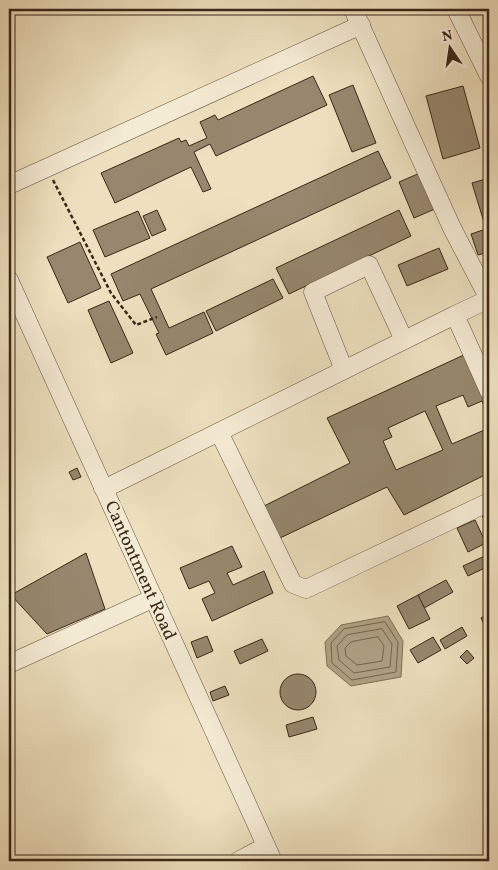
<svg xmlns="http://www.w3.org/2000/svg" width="498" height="870" font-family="Vollkorn,serif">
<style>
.water{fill:#b0a185;stroke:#807059}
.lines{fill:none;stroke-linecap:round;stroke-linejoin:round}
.shore{stroke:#74644e;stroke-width:1}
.building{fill:#97876e;stroke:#392717;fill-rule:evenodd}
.minor-casing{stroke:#665541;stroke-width:19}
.path{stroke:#392717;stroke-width:2.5;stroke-dasharray:4 2.5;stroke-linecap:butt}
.minor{stroke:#f4ebd5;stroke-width:18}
.labels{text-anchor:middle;stroke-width:5;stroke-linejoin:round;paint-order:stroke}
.street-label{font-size:18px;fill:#392717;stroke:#f4ebd5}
</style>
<rect width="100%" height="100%" fill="#eee0be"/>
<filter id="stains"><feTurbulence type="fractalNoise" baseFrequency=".004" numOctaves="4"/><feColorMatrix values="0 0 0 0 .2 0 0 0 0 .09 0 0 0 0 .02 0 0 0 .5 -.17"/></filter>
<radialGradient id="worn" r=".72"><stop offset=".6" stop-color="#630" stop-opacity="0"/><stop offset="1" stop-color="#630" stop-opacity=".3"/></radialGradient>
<polygon class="water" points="388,616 403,641 401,677 351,686 327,666 325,642 341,625"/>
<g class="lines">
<g class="shore">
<polygon points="385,622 398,642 396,672 352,680 332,663 331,643 344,629"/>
<polygon points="382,629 392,644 390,667 354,673 339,660 337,646 347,635"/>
<polygon points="378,637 384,646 382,661 357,665 346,656 345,648 351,642"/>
</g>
</g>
<g class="building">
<polygon points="313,76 327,105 216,156 210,144 194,152 211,189 203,192 191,167 115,203 101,173 179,138 181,142 186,140 189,146 207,138 200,122 215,115 218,120"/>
<polygon points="353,85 376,143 352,152 329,95"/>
<polygon points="463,86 480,148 443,159 426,96"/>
<polygon points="378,151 391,178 151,289 169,328 204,312 213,333 166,355 156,334 159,333 140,294 123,301 111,274"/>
<polygon points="420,173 435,209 414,218 399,182"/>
<polygon points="489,178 489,252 478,255 471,234 486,229 472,183"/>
<polygon points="157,210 166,230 152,236 143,216"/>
<polygon points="399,210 411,236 289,294 276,268"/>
<polygon points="138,211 150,238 105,257 93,230"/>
<polygon points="80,242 101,288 68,303 47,257"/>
<polygon points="439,248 448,269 407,286 398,265"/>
<polygon points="273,279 283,298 216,331 206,311"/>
<polygon points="109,301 133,353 111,363 88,310"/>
<path d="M466 354 489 407V417L482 401 468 407 463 395 436 406 452 444 489 428V473L404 515 387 487 280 538 264 506 350 463 327 418ZM425 411 443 450 396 470 383 441 392 437 388 428Z"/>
<polygon points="77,468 81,477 73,480 69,472"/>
<polygon points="489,509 489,531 481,513"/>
<polygon points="475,520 486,543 468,552 457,528"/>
<polygon points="232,546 242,567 227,573 233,585 264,571 273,593 212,621 202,599 215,593 209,581 189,589 180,568"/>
<polygon points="86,553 105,609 47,634 11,595"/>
<polygon points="489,554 489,566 468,576 463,566"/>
<polygon points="446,580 453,592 424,608 418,595"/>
<polygon points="418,595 430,619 409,629 397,606"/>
<polygon points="489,613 489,634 481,618"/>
<polygon points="462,627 467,636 445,649 440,640"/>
<polygon points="207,636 213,651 197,658 191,642"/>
<polygon points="433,637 441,650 418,663 410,650"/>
<polygon points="262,639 268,651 240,664 234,651"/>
<polygon points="467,650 474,658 467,664 460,657"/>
<circle cx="298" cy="692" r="18"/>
<polygon points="225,686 229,695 213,701 210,692"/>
<polygon points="313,717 317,729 289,737 286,725"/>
</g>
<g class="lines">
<defs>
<g id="minor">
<polyline points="353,9 452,228 489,299"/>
<polyline points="456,9 489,76"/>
<polyline points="9,185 361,25"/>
<polyline points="9,280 273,861"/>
<polyline points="455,315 489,299"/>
<polyline points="344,370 313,292 369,265 404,340"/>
<polyline points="219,432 293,584 306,589 489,502"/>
<polyline points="103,488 112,485 455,315 489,391"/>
<polyline points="9,664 154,598"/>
<polyline points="238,861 266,846"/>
</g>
</defs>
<use href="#minor" class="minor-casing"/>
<polyline class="path" points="53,180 111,293 136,325 157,317"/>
<use href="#minor" class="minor"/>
</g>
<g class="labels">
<g class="street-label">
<text transform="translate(141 570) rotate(66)" y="6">Cantontment Road</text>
</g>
</g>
<rect width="498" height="870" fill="none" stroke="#eee0be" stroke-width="30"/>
<rect x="10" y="10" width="478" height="850" fill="none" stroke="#392717" stroke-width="2.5"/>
<rect x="15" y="15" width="468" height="840" fill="none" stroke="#392717"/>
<g transform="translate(450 48) rotate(347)" stroke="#f4ebd5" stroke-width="4" paint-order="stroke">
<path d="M0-4L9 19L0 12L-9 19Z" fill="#392717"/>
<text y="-8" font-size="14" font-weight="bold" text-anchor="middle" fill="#392717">N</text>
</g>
<rect width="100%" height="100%" filter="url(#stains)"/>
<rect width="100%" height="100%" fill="url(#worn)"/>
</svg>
